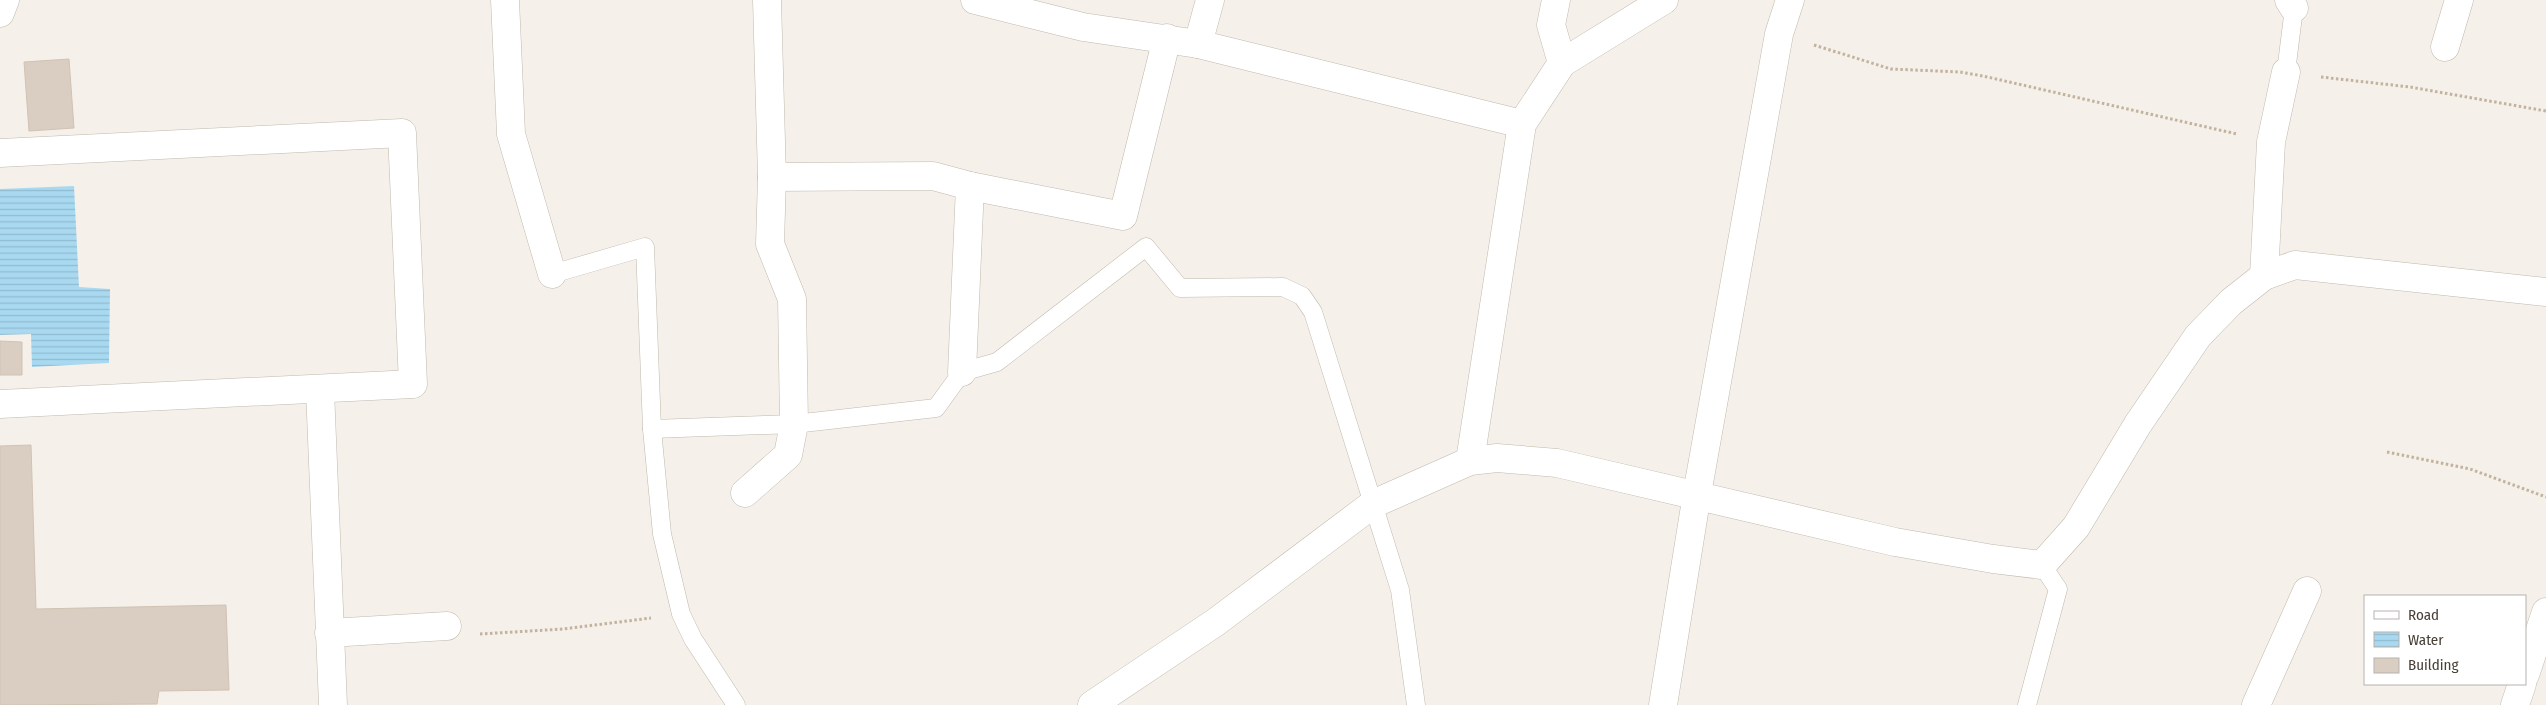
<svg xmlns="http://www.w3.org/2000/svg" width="2546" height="705" font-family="'Fira Sans Condensed',sans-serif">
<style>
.water{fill:url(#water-rules)}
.building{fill:#dacec2;stroke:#d1c3b3}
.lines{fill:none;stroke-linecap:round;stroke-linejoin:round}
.service-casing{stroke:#c1b8ad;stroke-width:19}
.minor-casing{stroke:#c1b8ad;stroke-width:29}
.tertiary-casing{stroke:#c1b8ad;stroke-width:29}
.path{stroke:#c2b29e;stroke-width:3;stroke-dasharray:2.5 2.5;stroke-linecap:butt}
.service{stroke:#fff;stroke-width:18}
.minor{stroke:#fff;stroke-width:28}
.tertiary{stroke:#fff;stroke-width:28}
</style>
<defs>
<pattern id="water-rules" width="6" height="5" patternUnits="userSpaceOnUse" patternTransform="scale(1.25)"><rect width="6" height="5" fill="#a8d9f1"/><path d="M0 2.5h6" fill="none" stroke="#92bbcf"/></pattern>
</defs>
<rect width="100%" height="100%" fill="#f5f1ea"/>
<polygon class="water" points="74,186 79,287 110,289 109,363 32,367 31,334 0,335 0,189"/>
<g class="building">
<polygon points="69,59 74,128 29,131 24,62"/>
<polygon points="0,341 22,342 22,375 0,375"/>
<polygon points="31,445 36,609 226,605 229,690 159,691 157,704 0,705 0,446"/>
</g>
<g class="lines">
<defs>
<g id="service">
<polyline points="2286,72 2294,8"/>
<polyline points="552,274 645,247 652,429 662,534 681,614 693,639 736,705"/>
<polyline points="652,429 794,424 936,408 962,372 997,362 1146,247 1180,288 1283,287 1302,296 1313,312 1400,590 1416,705"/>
<polyline points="2027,705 2058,589 2042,565"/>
</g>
<g id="minor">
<polyline points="505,0 511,134 552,274"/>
<polyline points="767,0 772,177 933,176 970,186 1123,216 1167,38"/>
<polyline points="975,0 1083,27 1198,44 1522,124"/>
<polyline points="1556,0 1551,25 1562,63"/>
<polyline points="2289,0 2294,8"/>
<polyline points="0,13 5,0"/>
<polyline points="1198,44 1210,0"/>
<polyline points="2445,47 2459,0"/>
<polyline points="0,153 402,133 413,384 0,404"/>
<polyline points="2264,276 2271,142 2286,72"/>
<polyline points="962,372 970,186"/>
<polyline points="320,390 333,705"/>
<polyline points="745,493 788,455 794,424 792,299 770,244 772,177"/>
<polyline points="329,633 447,626"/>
<polyline points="2525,675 2546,612"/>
<polyline points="1092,705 1216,622 1373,504 1470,461 1497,458 1557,463 1895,542 1993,559 2042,565 2076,527 2138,424 2198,336 2231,302 2264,276 2295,265 2546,292"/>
<polyline points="2256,705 2307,591"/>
<polyline points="2515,705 2522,684"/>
</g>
<g id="tertiary">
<polyline points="1470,461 1522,124 1562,63 1664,0"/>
<polyline points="1663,705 1697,494 1779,34 1790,0"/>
</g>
</defs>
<use href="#service" class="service-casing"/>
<use href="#minor" class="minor-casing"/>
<use href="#tertiary" class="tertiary-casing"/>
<g class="path">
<polyline points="1814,45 1891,69 1960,72 1983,76 2237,134"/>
<polyline points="2321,77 2410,87 2546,111"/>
<polyline points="2387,452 2470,469 2546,497"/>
<polyline points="480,634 563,629 651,618"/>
</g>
<use href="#service" class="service"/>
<use href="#minor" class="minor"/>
<use href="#tertiary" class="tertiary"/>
</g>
<rect x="2364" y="595" width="162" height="90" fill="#ffffff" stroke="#b6b3af"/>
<rect x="2374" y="611" width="25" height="8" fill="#ffffff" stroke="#b6b3af"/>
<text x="2408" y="620" font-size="15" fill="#494138">Road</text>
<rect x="2374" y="632" width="25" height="15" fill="url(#water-rules)" stroke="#b6b3af"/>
<text x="2408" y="645" font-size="15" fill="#494138">Water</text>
<rect x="2374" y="658" width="25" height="15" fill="#dacec2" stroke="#b6b3af"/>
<text x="2408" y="670" font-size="15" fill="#494138">Building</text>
</svg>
